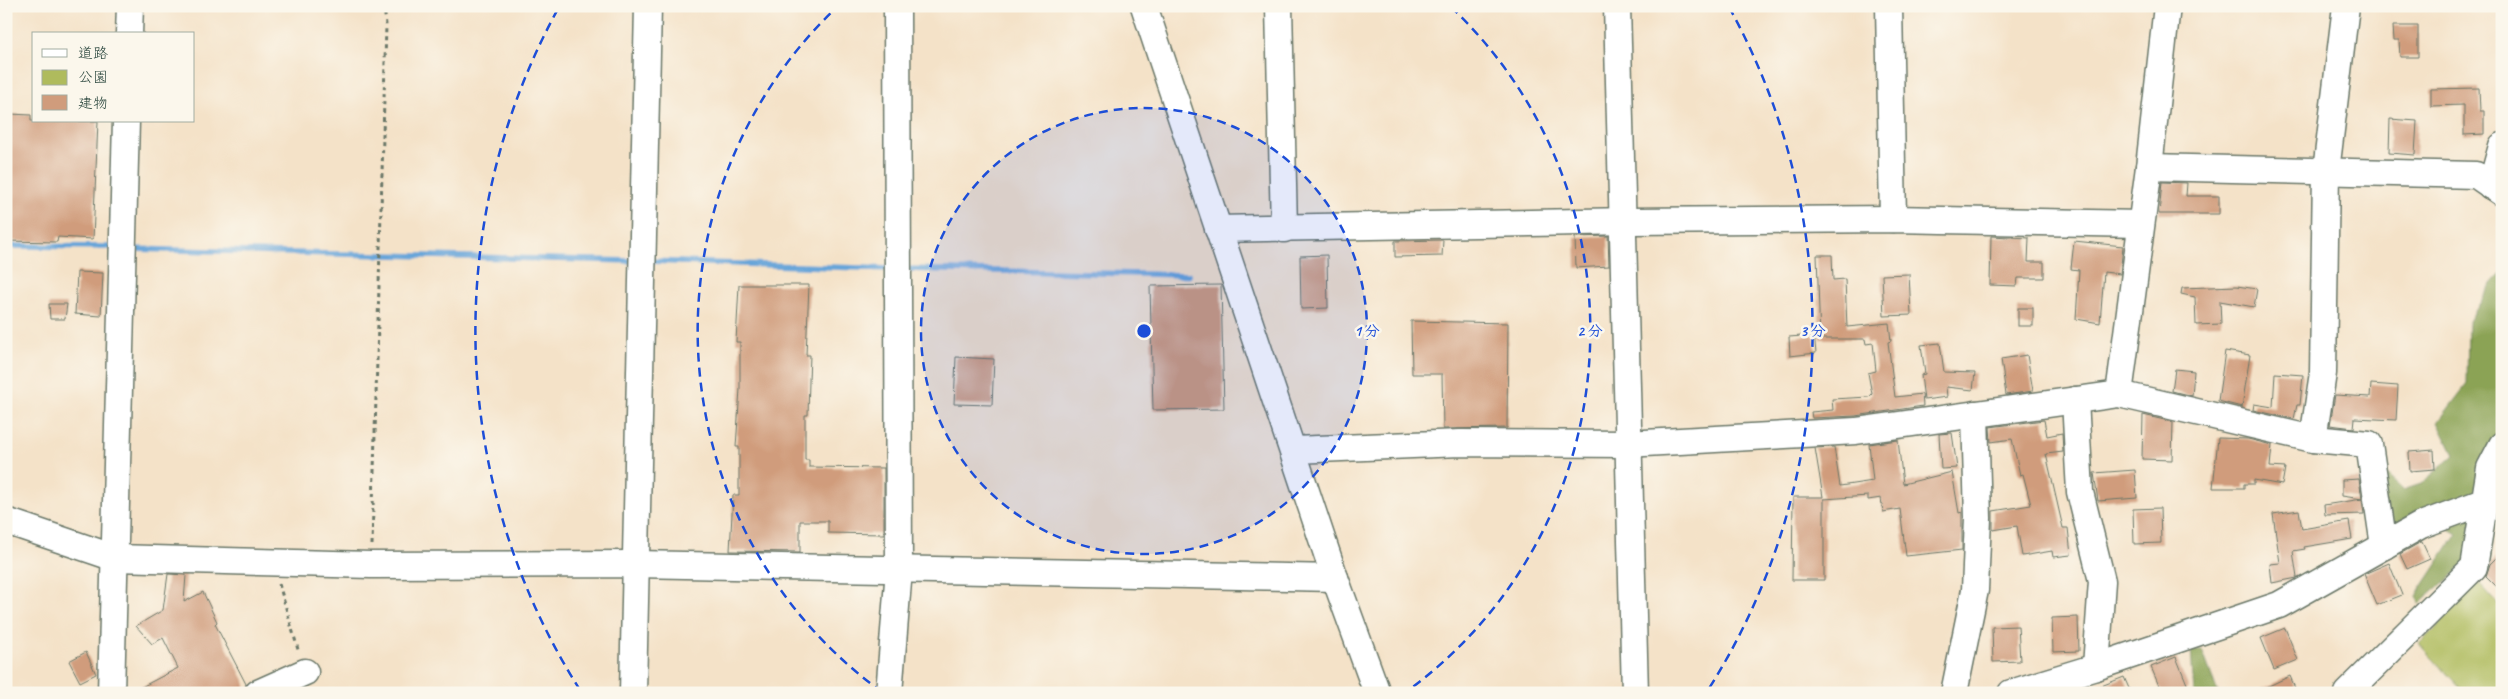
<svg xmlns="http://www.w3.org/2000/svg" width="2508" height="699" font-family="Caveat,'Klee One',sans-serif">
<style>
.green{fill:#afbb5d;stroke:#677c48}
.forest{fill:#8ba354;stroke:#557044}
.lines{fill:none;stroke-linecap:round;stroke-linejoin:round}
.stream{stroke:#67a5d9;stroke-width:5.5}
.building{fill:#d09c7c}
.minor-casing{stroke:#6a7768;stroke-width:29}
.path{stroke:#6a7768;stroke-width:3;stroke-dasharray:4 4;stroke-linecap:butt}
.minor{stroke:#fff;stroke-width:26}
.ring{fill:none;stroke:#1d4ed8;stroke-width:2.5;stroke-dasharray:9 6}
.centre{fill:#1d4ed8;stroke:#fbf7ec;stroke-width:2.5}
.ring-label{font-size:15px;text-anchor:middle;font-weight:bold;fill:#1d4ed8;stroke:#fbf7ec;stroke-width:5;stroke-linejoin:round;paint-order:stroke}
</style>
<rect width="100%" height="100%" fill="#fbf7ec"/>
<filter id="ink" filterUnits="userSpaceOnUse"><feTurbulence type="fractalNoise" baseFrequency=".02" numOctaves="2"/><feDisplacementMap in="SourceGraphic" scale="10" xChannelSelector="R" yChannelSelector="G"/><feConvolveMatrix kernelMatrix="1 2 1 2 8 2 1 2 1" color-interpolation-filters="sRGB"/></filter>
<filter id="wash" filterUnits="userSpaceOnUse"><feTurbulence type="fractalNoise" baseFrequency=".0096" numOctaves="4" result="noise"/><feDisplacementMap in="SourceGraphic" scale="20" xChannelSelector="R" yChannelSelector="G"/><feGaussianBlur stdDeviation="1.12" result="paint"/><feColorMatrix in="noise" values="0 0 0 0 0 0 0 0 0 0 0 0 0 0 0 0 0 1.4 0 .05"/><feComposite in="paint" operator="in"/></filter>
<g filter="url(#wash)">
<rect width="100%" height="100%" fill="#f4e2c8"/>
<polygon class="green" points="2479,583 2502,608 2502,688 2497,693 2465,693 2419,644"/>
<g class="forest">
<polygon points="2502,273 2502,408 2474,556 2419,604 2416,596 2457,534 2429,517 2387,539 2380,469 2403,490 2421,484 2454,455 2438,422 2467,384 2468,323 2491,285"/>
<polygon points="2191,650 2202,650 2218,693 2194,693"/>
</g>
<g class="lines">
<g class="stream">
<polyline points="6,246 115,247"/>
<polyline points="129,249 635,261"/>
<polyline points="649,261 892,269"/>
<polyline points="904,269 1189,275"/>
</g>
</g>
<g id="blocks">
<g class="building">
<polygon points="2393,26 2418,26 2418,57 2400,57 2399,40 2394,40"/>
<polygon points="2479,88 2480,111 2484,111 2484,134 2464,135 2464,105 2431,106 2431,89"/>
<polygon points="10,114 31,115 31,121 98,121 93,239 58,237 57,242 6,241"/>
<polygon points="2390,119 2417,121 2415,155 2389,153"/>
<polygon points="2162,182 2187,183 2186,196 2219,196 2219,214 2159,214"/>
<polygon points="1608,236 1609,266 1576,268 1575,237"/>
<polygon points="1991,236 2029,238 2028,262 2044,262 2044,278 2018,278 2017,286 1990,285"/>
<polygon points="1443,240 1442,256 1395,257 1395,241"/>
<polygon points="2074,241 2123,246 2120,274 2104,272 2100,323 2076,319 2079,270 2071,269"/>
<polygon points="1327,255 1328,308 1301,309 1300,256"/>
<polygon points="1817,255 1832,255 1833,280 1845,279 1847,327 1889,323 1891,341 1888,342 1895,397 1922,394 1923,406 1855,416 1812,418 1811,412 1833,410 1832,399 1869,397 1872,394 1868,373 1876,371 1873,343 1866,344 1865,339 1820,339"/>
<polygon points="77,272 103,273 101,316 75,314"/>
<polygon points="1909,274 1911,315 1884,316 1882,275"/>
<polygon points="739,285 809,285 806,355 810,355 809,381 808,415 805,415 805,460 809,460 809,467 884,468 884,534 828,533 828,521 800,521 800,552 730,551 733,495 739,495 739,447 736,447 740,389 740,342 736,342"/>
<polygon points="1221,285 1224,409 1153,410 1150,286"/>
<polygon points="2237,286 2257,289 2254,307 2220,301 2221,324 2196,325 2195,297 2181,294 2182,288"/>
<polygon points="49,304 67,304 65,319 50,319"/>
<rect x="2018" y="308" width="15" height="18"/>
<polygon points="1411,321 1508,323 1507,428 1443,429 1442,374 1412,374"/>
<polygon points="1814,335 1816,353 1790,356 1789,337"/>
<polygon points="1940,343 1944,372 1975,373 1973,390 1946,387 1947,397 1924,400 1921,375 1925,374 1921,345"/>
<polygon points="2225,351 2250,355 2242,407 2218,401"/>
<polygon points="2027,355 2033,391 2006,395 2001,359"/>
<polygon points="956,357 994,359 992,405 954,404"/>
<polygon points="2175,369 2194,371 2192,396 2172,391"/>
<polygon points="2275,373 2303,375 2300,405 2297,405 2294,419 2253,410 2254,404 2273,407"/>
<polygon points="2371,384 2398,386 2396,420 2355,418 2354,428 2330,425 2335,395 2370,397"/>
<polygon points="2143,415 2173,422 2172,460 2142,459"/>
<polygon points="2044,420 2047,436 2062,433 2063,452 2046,454 2063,528 2068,528 2071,555 2053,557 2052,551 2022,556 2017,526 1993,530 1993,511 2031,505 2023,474 2020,475 2012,439 1991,442 1990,427"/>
<polygon points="1952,433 1957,468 1941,469 1939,434"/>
<polygon points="2218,438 2248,439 2272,445 2270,467 2285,468 2282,485 2254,480 2254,484 2244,484 2244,488 2213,488"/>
<polygon points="1898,440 1903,484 1952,472 1959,513 1962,512 1962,550 1906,556 1900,509 1883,512 1881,498 1868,500 1868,496 1824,499 1824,580 1792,580 1793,497 1823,497 1815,448 1834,447 1840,486 1873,481 1869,444"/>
<polygon points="2434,450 2435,469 2410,471 2409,452"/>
<polygon points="2135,470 2137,498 2098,501 2094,473"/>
<polygon points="2359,479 2362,499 2342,496 2342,480"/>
<polygon points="2362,499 2364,514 2325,515 2324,505"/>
<polygon points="2160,508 2161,543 2134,544 2133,509"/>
<polygon points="2299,510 2302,529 2349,521 2352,539 2304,547 2305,549 2293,551 2297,578 2272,583 2270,564 2280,563 2273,514"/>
<polygon points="2421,542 2422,542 2430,559 2407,569 2400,554"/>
<polygon points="2502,552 2502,592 2486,576 2490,564"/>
<polygon points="2389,563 2402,595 2377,605 2364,574"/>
<polygon points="168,574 186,575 184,602 203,592 217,622 215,624 246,684 244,690 238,693 130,693 178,668 163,638 152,644 136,626 163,610"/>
<polygon points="2078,617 2079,651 2053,652 2052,618"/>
<polygon points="2018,626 2020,661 1993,662 1992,627"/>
<polygon points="2285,628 2298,660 2274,670 2261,638"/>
<polygon points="86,652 96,674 80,682 69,661"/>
<polygon points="2176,657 2189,689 2181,693 2162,693 2151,667"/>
<polygon points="2290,676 2297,693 2254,693"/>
<polygon points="2124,677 2131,693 2086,693 2086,692"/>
</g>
</g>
</g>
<g filter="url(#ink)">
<use href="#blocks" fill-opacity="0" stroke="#6a7768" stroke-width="1"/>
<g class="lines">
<defs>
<g id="minor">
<polyline points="1144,6 1335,578 1377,693"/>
<polyline points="1279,6 1284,229"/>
<polyline points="1617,6 1635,693"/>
<polyline points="1889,6 1893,219"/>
<polyline points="129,34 130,6"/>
<polyline points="2149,167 2476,175 2502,193"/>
<polyline points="2491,186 2502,146"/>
<polyline points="1218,229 1630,221 1893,219 2141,224"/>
<polyline points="2119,394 2149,167 2167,6"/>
<polyline points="2075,400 2080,492 2102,581 2096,667"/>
<polyline points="2313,439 2323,373 2326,171 2346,6"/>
<polyline points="1294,450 1460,443 1627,444 1856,431 2119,394 2313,439 2369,444 2384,546"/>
<polyline points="6,521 115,558 371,565 636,564 1335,578"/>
<polyline points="111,693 126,121"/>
<polyline points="258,693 305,672"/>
<polyline points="633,693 648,6"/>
<polyline points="889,693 899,569 897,6"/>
<polyline points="1954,693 1975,590 1978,518 1975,414"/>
<polyline points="2011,693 2096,667 2279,605 2421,525 2502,495"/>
<polyline points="2347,693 2474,567 2490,468 2502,445"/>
</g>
</defs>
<use href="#minor" class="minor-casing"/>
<g class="path">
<polyline points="372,545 386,25 384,6"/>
<polyline points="279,584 299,653"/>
</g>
<use href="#minor" class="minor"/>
</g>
</g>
<circle cx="1144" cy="331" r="223" fill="#1d4ed8" fill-opacity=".12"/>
<g class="ring">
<circle cx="1144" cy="331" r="223"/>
<path d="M882 692A446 446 0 0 1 837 7M1451 7A446 446 0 0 1 1406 692"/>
<path d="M580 690A669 669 0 0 1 559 7M1729 7A669 669 0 0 1 1708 690"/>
</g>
<circle cx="1144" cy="331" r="8" class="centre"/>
<g class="ring-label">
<text x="1367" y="336">1 分</text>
<text x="1590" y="336">2 分</text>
<text x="1813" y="336">3 分</text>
</g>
<rect width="2508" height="699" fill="none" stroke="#fbf7ec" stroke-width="25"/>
<rect x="32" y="32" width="162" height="90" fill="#fbf7ec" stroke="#a3ada2"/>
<rect x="42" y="49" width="25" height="8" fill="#ffffff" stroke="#a3ada2"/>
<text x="78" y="58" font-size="15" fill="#1f3d34">道路</text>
<rect x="42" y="70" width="25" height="15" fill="#afbb5d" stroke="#a3ada2"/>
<text x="78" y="82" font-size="15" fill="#1f3d34">公園</text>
<rect x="42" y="95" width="25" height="15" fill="#d09c7c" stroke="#a3ada2"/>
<text x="78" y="108" font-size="15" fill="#1f3d34">建物</text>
</svg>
